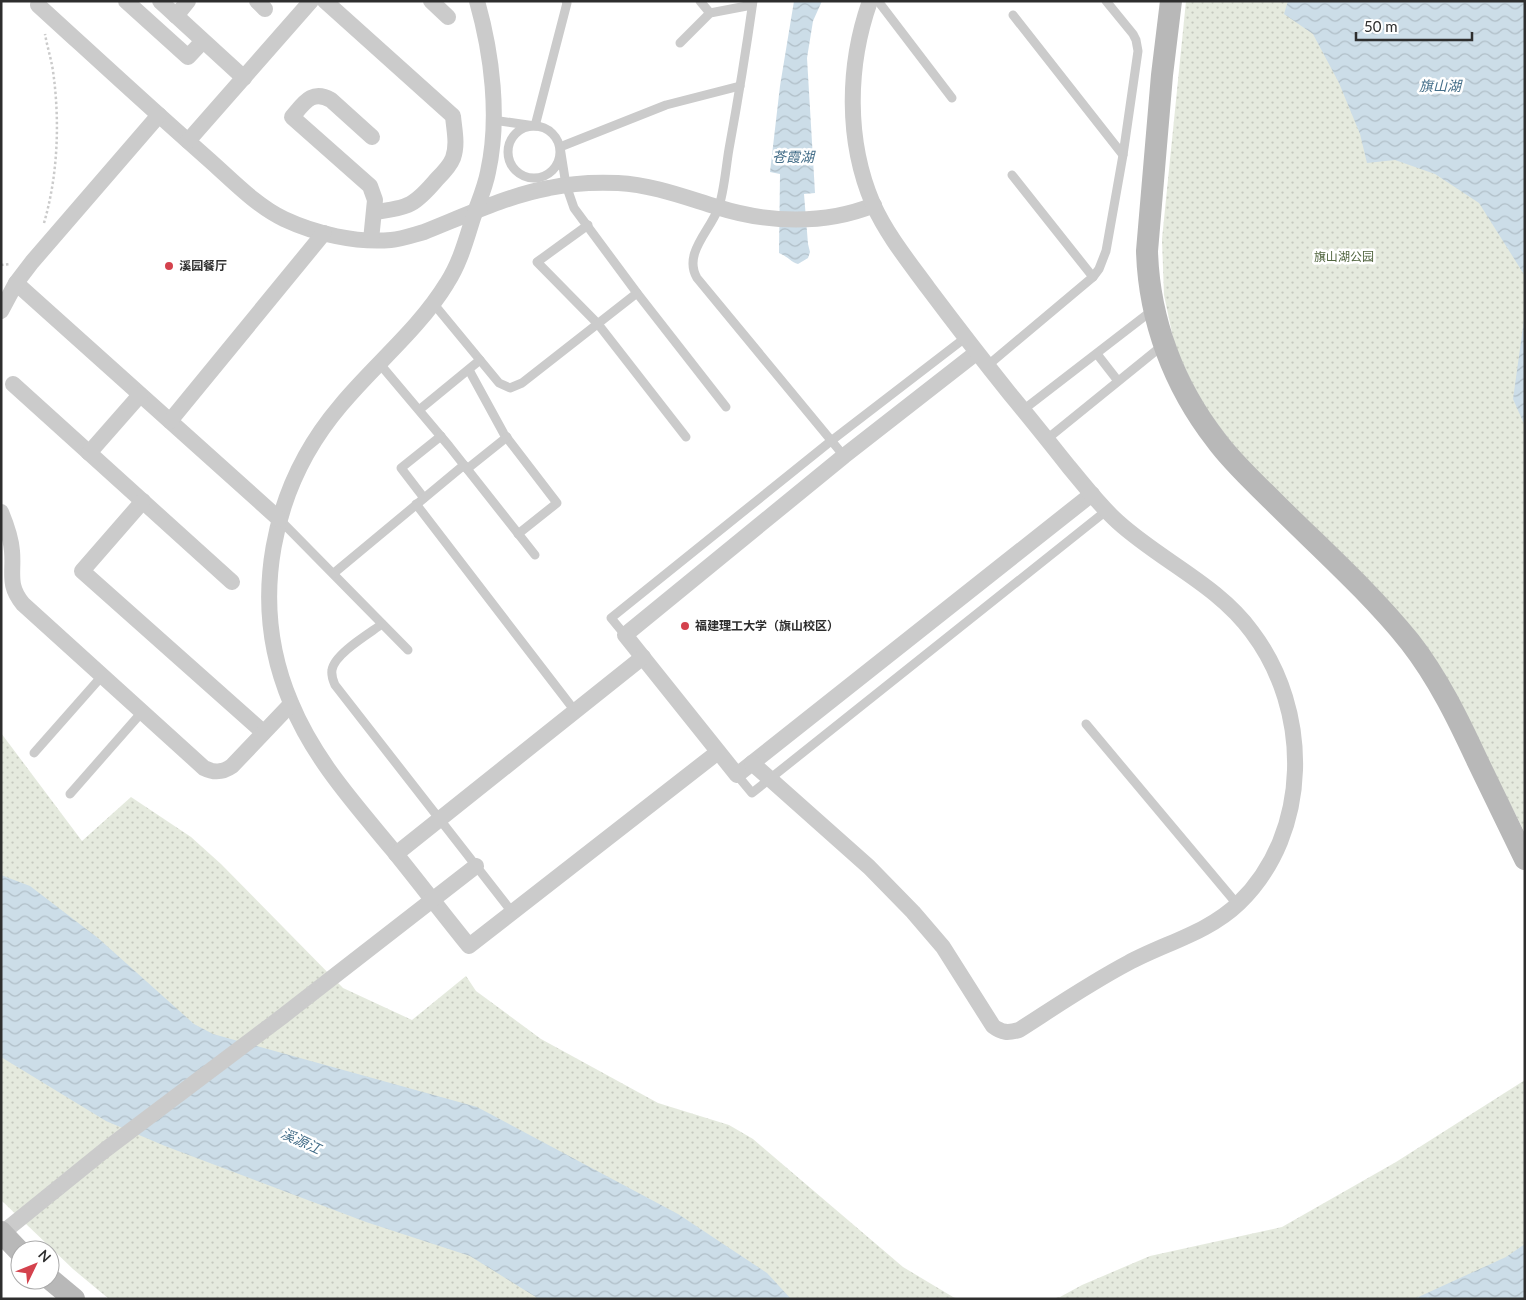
<svg xmlns="http://www.w3.org/2000/svg" width="1526" height="1300" font-family="Lato,'Noto Sans SC',sans-serif">
<style>
.park{fill:url(#park-dots)}
.water{fill:url(#water-waves)}
.lines{fill:none;stroke-linecap:round;stroke-linejoin:round}
.path{stroke:#cbcbcb;stroke-width:2.5;stroke-dasharray:2.5 2.5;stroke-linecap:butt}
.lane{stroke:#cbcbcb;stroke-width:9}
.street{stroke:#cbcbcb;stroke-width:16}
.secondary{stroke:#b8b8b8;stroke-width:22}
.poi-dot{fill:#d4424d;stroke:#fff;stroke-width:2}
.labels{text-anchor:middle;stroke-width:5;stroke-linejoin:round;paint-order:stroke}
.park-label{font-size:12px;fill:#526640;stroke:#fff}
.poi-label{font-size:12px;font-weight:bold;fill:#2e2e2e;stroke:#fff;text-anchor:start}
.water-label{font-size:14px;font-style:italic;fill:#446e89;stroke:#fff}
</style>
<defs>
<pattern id="park-dots" width="8" height="8" patternUnits="userSpaceOnUse" patternTransform="scale(1.25)"><rect width="8" height="8" fill="#e5eade"/><path d="M2 2h.1M6 6h.1" fill="none" stroke="#c5c9bf" stroke-width="1.8" stroke-linecap="round"/></pattern>
<pattern id="water-waves" width="16" height="10" patternUnits="userSpaceOnUse" patternTransform="scale(1.25)"><rect width="16" height="10" fill="#ccdde8"/><path d="M0 5q4-4 8 0t8 0" fill="none" stroke="#b0bec7"/></pattern>
</defs>
<rect width="100%" height="100%" fill="#fff"/>
<g class="park">
<polygon points="1186,1 1525,1 1525,833 1443,671 1241,456 1201,402 1175,347 1164,295 1162,239"/>
<polygon points="1,733 82,841 131,797 191,837 221,864 343,988 412,1020 466,976 476,991 541,1039 658,1103 729,1125 753,1139 903,1267 953,1297 958,1299 109,1299 73,1269 1,1200"/>
<polygon points="1525,1080 1525,1299 1052,1299 1060,1297 1082,1285 1150,1256 1282,1227 1396,1162"/>
</g>
<g class="water">
<path d="M794 1H822L813 21 807 58 815 193 804 194 808 244 810 252 808 258 798 264C791 262 787 256 779 253L780 174 770 172 780 86Z"/>
<polygon points="1288,1 1525,1 1525,276 1479,203 1435,174 1395,160 1367,163 1360,134 1339,83 1313,34 1284,14"/>
<polygon points="1525,313 1525,426 1513,399"/>
<polygon points="1,875 30,886 98,938 194,1024 213,1034 477,1107 678,1214 767,1273 791,1299 539,1299 470,1256 366,1222 165,1146 106,1121 1,1057"/>
<polygon points="1525,1244 1525,1299 1414,1299 1506,1257"/>
</g>
<g class="lines">
<g class="path">
<path d="M44 223C58 175 60 121 53 71 51 58 47 46 45 34"/>
<polyline points="1,265 10,264"/>
</g>
<g class="lane">
<polyline points="700,1 710,13"/>
<path d="M753 1C746 51 738 100 729 149 726 166 724 194 718 209 709 232 683 254 697 278L844 456"/>
<polyline points="878,1 952,98"/>
<polyline points="1013,15 1123,155"/>
<polyline points="680,43 710,13 752,5"/>
<polyline points="493,120 535,126 567,3 566,1"/>
<circle cx="534" cy="152" r="26"/>
<polyline points="1012,175 1093,277"/>
<polyline points="588,225 537,262 598,324 686,437"/>
<polyline points="433,303 499,383 510,388 522,383 637,293"/>
<polyline points="1097,354 1118,381"/>
<polyline points="379,363 449,446 535,555"/>
<polyline points="987,366 1093,277 1099,269 1106,251 1123,155 1138,51 1136,40 1133,34 1106,1"/>
<polyline points="469,370 504,434 557,503 518,534"/>
<polyline points="726,407 637,293 574,208 566,185 560,147 666,105 740,86"/>
<polyline points="419,410 480,360"/>
<polyline points="1023,410 1154,309"/>
<polyline points="1047,439 1163,345"/>
<polyline points="467,469 507,437"/>
<polyline points="424,498 401,468 441,436"/>
<polyline points="416,504 575,711"/>
<polyline points="279,519 408,650"/>
<polyline points="334,573 464,465"/>
<path d="M382 624C370 633 334 654 332 670 331 676 333 680 335 685L512 912"/>
<polyline points="625,635 611,618 831,441 965,338"/>
<polyline points="1086,724 1237,904"/>
<polyline points="34,753 102,676"/>
<polyline points="737,775 752,793 1106,511"/>
<polyline points="70,794 142,712"/>
</g>
<g class="street">
<path d="M39 1 38 5C94 56 150 108 207 158 231 179 255 205 284 219 316 234 356 243 391 240 402 239 413 235 424 232 462 217 509 195 549 188 572 183 595 182 618 183 653 185 684 197 717 207 767 223 825 225 874 205"/>
<polyline points="126,1 188,57 203,41"/>
<polyline points="160,1 244,78"/>
<polyline points="257,1 265,9"/>
<path d="M325 1 453 116C454 129 458 144 453 158 450 166 443 173 437 179 415 205 409 208 375 212"/>
<polyline points="431,1 448,17"/>
<path d="M477 1C492 54 500 118 488 172 485 188 478 203 473 218 466 240 460 263 447 283 419 329 375 364 341 405 271 487 248 602 291 703 314 759 354 803 392 849 418 881 443 914 469 946L718 752"/>
<polyline points="176,16 188,1"/>
<polyline points="188,141 311,1"/>
<path d="M371 240 375 200 370 186 292 117C304 103 312 89 331 100L372 137"/>
<polyline points="16,283 279,519"/>
<polyline points="1,311 16,283 32,262 159,115"/>
<polyline points="976,353 844,456 625,635 737,775 1092,494"/>
<polyline points="13,384 232,582"/>
<polyline points="170,421 324,233"/>
<polyline points="89,453 140,395"/>
<polyline points="143,501 82,571 263,732"/>
<path d="M1 512C6 524 11 537 12 551 14 573 7 585 23 604L204 768C214 773 222 773 232 766L291 704"/>
<path d="M752 763 869 867 913 912 943 947 993 1026C1002 1033 1008 1033 1019 1030 1055 1007 1090 983 1128 963 1165 943 1208 933 1239 903 1312 832 1311 710 1252 632 1218 585 1161 561 1118 522 1100 506 1085 486 1069 467 1050 443 1030 418 1010 394 982 359 955 324 928 288 909 262 887 235 873 204 846 141 847 66 870 1"/>
<polyline points="396,854 643,657"/>
<polyline points="1,1234 105,1150 283,1016 476,866"/>
</g>
<g class="secondary">
<path d="M1171 1 1162 75 1147 251C1149 320 1174 386 1216 440 1232 462 1253 481 1273 501 1319 547 1369 591 1410 642 1438 678 1458 719 1477 760 1493 793 1509 826 1525 859"/>
<polyline points="1,1232 20,1252"/>
<polyline points="50,1279 74,1299"/>
</g>
</g>
<g class="poi-dot">
<circle cx="169" cy="266" r="5"/>
<circle cx="685" cy="626" r="5"/>
</g>
<g class="labels">
<g class="park-label">
<text x="1344" y="261">旗山湖公园</text>
</g>
<g class="poi-label">
<text x="179" y="270">溪园餐厅</text>
<text x="695" y="630">福建理工大学（旗山校区）</text>
</g>
<g class="water-label">
<text x="1440" y="91">旗山湖</text>
<text x="793" y="162">苍霞湖</text>
<text transform="translate(301 1141) rotate(25)" y="5">溪源江</text>
</g>
</g>
<rect width="1526" height="1300" fill="none" stroke="#2e2e2e" stroke-width="5"/>
<g transform="translate(35 1265) rotate(47)"><circle r="24" fill="#ffffff" stroke="#ababab"/>
<path d="M0-4L9 19L0 12L-9 19Z" fill="#d4424d"/>
<text y="-8" font-size="14" font-weight="bold" text-anchor="middle" fill="#2e2e2e">N</text>
</g>
<path d="M1356 32v8h116v-8" fill="none" stroke="#2e2e2e" stroke-width="2.5"/>
<text x="1364" y="32" font-size="15" fill="#2e2e2e" stroke="#ffffff" stroke-width="4" paint-order="stroke">50 m</text>
</svg>
